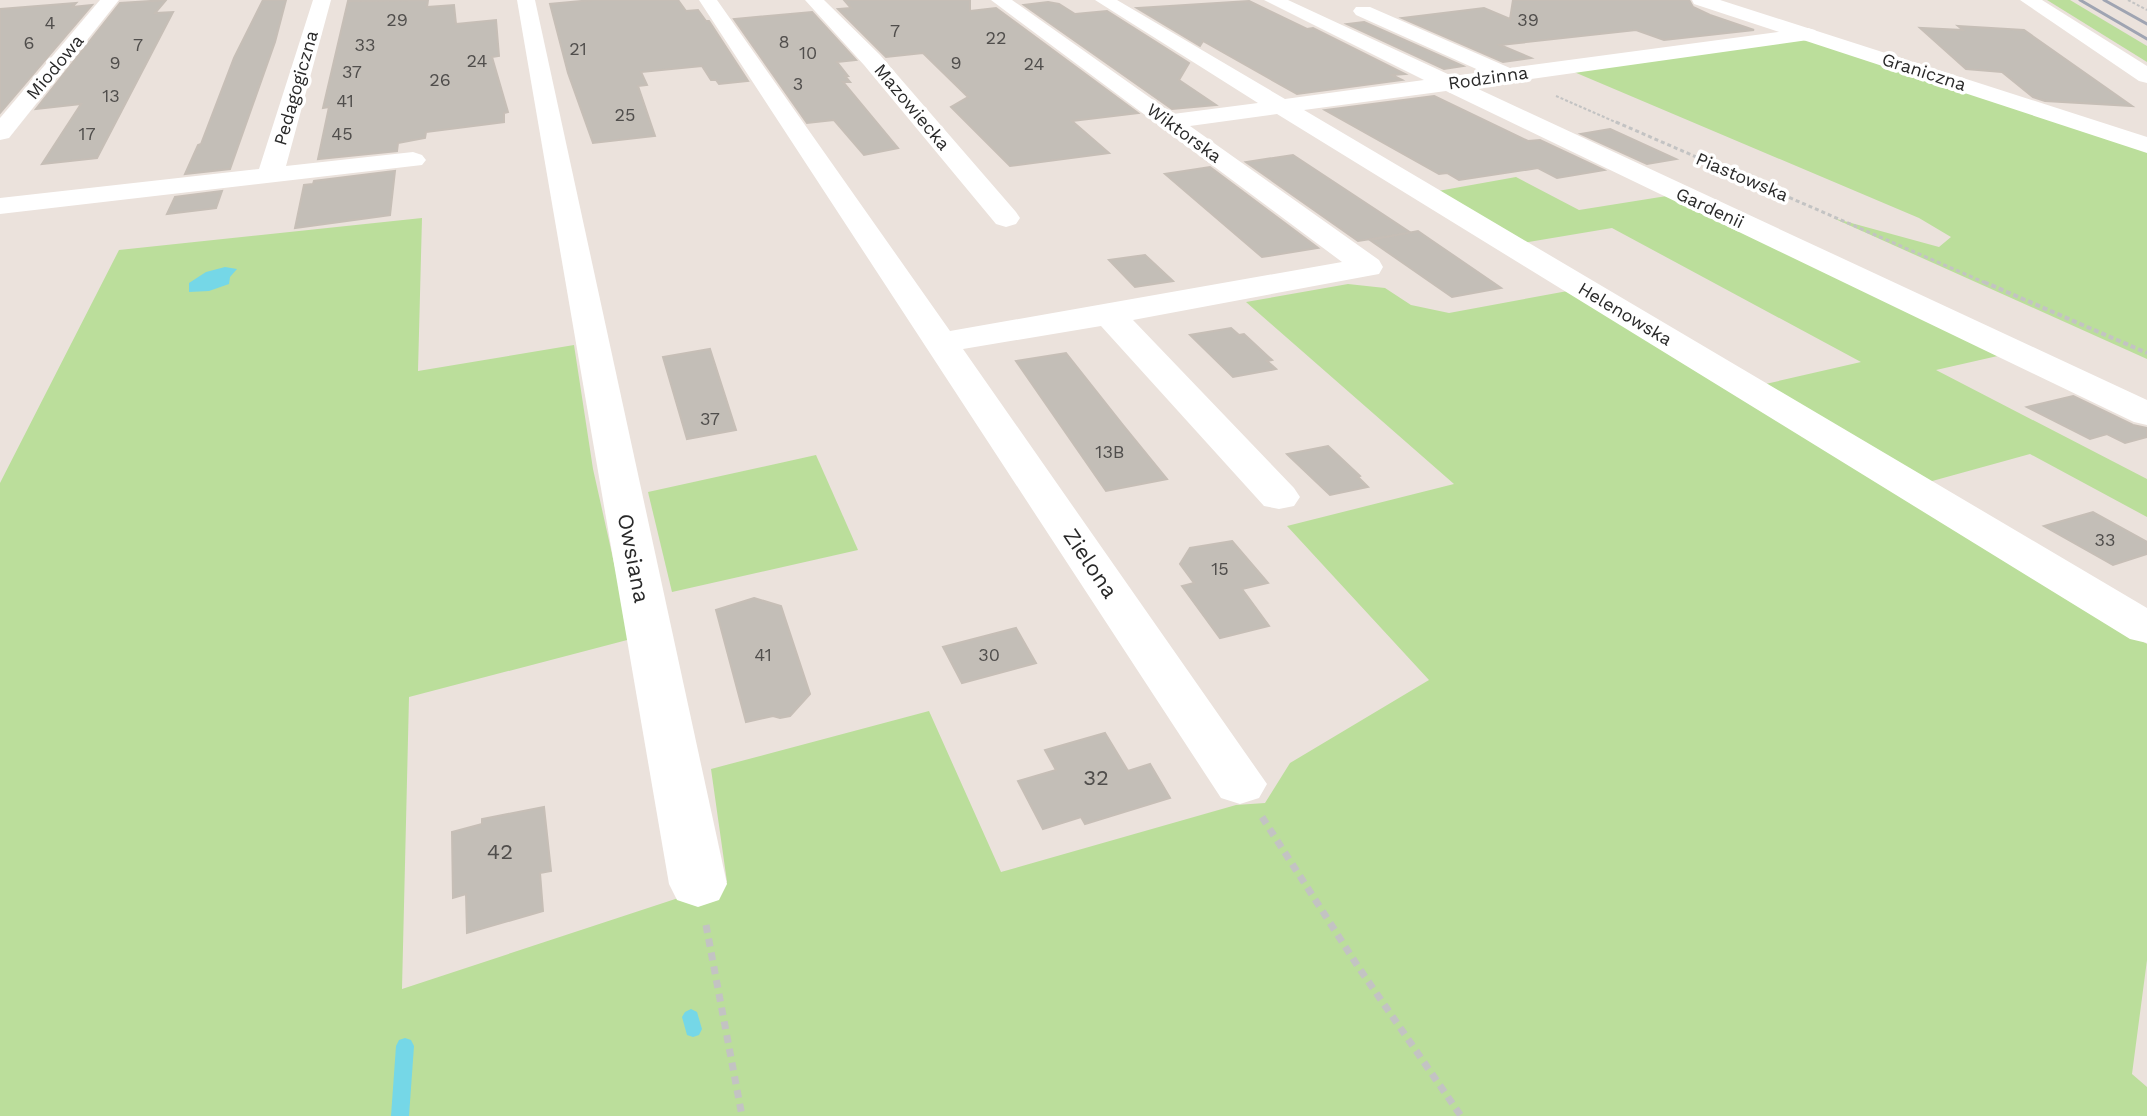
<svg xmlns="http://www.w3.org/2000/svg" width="2147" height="1116" font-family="'Work Sans',sans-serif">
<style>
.green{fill:#bbde9b}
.water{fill:#75d7e7}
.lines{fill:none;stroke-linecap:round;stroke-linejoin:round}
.stream{fill:#75d7e7;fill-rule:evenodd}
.building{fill:#c3beb7;stroke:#c6beb6;stroke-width:2}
.path-far3{stroke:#c3c3c3;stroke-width:2;stroke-dasharray:3 2;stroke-linecap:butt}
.path-far2{stroke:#c3c3c3;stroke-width:3;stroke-dasharray:4 3;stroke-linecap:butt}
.path-far1{stroke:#c3c3c3;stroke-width:4;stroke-dasharray:5 3;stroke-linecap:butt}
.path{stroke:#c3c3c3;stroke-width:7;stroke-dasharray:8 6;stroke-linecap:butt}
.street{fill:#fff;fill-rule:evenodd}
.secondary{fill:#fff;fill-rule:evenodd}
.rail{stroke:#9fa4b2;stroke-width:3}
.labels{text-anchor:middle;stroke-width:7;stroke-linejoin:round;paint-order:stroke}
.number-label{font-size:18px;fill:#504e4c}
.far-street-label{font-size:18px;fill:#292929;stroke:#fff}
.street-label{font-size:22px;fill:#292929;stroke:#fff}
.near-number-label{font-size:22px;fill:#504e4c}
</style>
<rect width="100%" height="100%" fill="#ebe2dc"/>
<g class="green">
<polygon points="2047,0 2070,0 2147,46 2147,62"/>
<polygon points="1800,37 2147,151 2147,359 1833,218 1939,247 1951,237 1919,218 1567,69"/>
<polygon points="1516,177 1579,210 1673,195 2002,355 1936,370 2147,479 2147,517 2030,454 1925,483 1761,385 1861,362 1612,228 1523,243 1438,191"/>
<polygon points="422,218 418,371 574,345 593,469 631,639 409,697 402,989 727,882 711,769 929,711 1001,872 1236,805 1265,803 1290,763 1429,680 1287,526 1454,484 1246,302 1348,284 1385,288 1411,305 1449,313 1573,290 2147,644 2147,960 2132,1074 2147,1087 2147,1116 0,1116 0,483 119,250"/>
<polygon points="816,455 858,550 672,592 648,492"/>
</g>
<polygon class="water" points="225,267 237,269 230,277 229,284 209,291 189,292 189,283 206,272"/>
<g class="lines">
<g class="stream">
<polygon points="691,1009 697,1012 702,1029 699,1035 693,1037 687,1035 682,1017 685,1012"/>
<polygon points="405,1038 411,1040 414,1046 409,1116 391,1116 396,1046 399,1040"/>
</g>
</g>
<g class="building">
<polygon points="166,0 155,13 173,12 97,158 42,164 81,104 36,109 120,3"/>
<polygon points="263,0 286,0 275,42 230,169 185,174 198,145 201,144 234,58"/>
<polygon points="428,0 427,7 454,5 456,24 496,20 499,56 492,57 508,112 504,113 504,122 426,132 425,138 398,143 397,151 318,159 329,107 323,108 348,1"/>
<polygon points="592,0 678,0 686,11 698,10 706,21 709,21 748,81 719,84 716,80 711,80 702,66 641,72 647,85 638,86 655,136 593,143 568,73 550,4"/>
<polygon points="844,0 970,0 970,11 996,8 1138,113 1072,121 1109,153 1010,166 951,107 968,97 923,53 886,57 838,9 851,8"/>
<polygon points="1513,0 1689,0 1693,7 1710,15 1754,30 1664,40 1636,30 1500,45 1531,58 1503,62 1402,18 1484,8 1510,19"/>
<polygon points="1249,1 1307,29 1313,28 1405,74 1392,75 1402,80 1297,94 1203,41 1200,46 1137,8"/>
<polygon points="1048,2 1059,4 1075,14 1107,11 1189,63 1179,80 1216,105 1172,109 1024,5"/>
<polygon points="76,3 72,7 92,5 0,113 0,9"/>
<polygon points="812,12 856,60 837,62 848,76 845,76 850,82 843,82 898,148 864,155 834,120 807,123 734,19"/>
<polygon points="1364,22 1463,66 1444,69 1347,24"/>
<polygon points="1958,26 2024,30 2132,106 2045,101 2033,97 2002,72 1966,69 1920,28 1963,30"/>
<polygon points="1434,96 1528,141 1540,140 1604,170 1557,178 1538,168 1459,180 1447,173 1439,174 1325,110"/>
<polygon points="1610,129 1676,159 1647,164 1581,134"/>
<polygon points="1293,155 1411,233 1358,241 1246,162"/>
<polygon points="1210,167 1318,248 1262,257 1165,174"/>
<polygon points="395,171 390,215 295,228 304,185 313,184 314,181"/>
<polygon points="222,191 216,208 167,214 175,197"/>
<polygon points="1418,231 1431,240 1501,288 1452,297 1370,240"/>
<polygon points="1145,255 1173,281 1135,287 1109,260"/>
<polygon points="1231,328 1239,335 1244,334 1272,360 1267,361 1276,369 1233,377 1190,335"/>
<polygon points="710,349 736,430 687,439 663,357"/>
<polygon points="1066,353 1123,425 1167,479 1106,491 1016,361"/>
<polygon points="2073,396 2133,425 2147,428 2147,437 2125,443 2107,434 2090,439 2027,407"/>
<polygon points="1328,446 1360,476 1358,477 1368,487 1330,495 1287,454"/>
<polygon points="2093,512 2147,542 2147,554 2113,565 2044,526"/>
<polygon points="1232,541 1268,583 1242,589 1269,626 1220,638 1182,586 1194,583 1180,564 1190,548"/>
<polygon points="754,598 781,606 810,694 790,716 780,718 773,716 746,722 716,610"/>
<polygon points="1016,628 1036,663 962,683 943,647"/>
<polygon points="1105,733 1128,771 1150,764 1170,798 1085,824 1081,817 1043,829 1018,781 1056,770 1045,750"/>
<polygon points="544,807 551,871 540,873 543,911 467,933 466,894 453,898 452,832 482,824 482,819"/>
</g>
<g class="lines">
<g class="path-far3">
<polyline points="2128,0 2147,10"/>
<polyline points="1556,96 1620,124"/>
</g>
<polyline class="path-far2" points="1616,122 1988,284"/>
<polyline class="path-far1" points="1984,282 2147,353"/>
<g class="path">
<polyline points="1262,817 1359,968 1461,1116"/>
<polyline points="706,925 742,1116"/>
</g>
<g class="street">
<polygon points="100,0 119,0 9,138 0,140 0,118"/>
<polygon points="313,0 331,0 286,166 413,152 422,155 426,160 422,165 0,214 0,198 259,169"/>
<polygon points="517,0 535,0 727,884 719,900 698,907 677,900 669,884"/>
<polygon points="699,0 717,0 950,331 1342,262 991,0 1012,0 1173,114 1258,103 1095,0 1117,0 1285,99 1424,80 1264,0 1288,0 1452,76 1483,72 1356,15 1353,11 1356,7 1370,7 1510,68 1808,28 1815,30 1818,34 1808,40 1474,87 2147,400 2147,425 2134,422 1446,91 1304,110 2147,608 2147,643 2130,639 1277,114 1190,126 1379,260 1383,267 1379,274 1368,276 1133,320 1294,488 1300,497 1294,506 1279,509 1264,506 1101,326 963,349 1267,784 1259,798 1240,804 1221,798"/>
<polygon points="805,0 824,0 880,55 1016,212 1020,218 1016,224 1006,227 996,224 864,65"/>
<polygon points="2020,0 2042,0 2147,66 2147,83 2139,81"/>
</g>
<polygon class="secondary" points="1692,0 1720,0 2147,137 2147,153 1694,4"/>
<g class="rail">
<polyline points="2080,0 2147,39"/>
<polyline points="2104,0 2147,24"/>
</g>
</g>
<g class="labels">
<g class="number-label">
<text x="397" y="26">29</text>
<text x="1528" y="26">39</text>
<text x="50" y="29">4</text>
<text x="895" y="37">7</text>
<text x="996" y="44">22</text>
<text x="784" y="48">8</text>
<text x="29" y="49">6</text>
<text x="138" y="51">7</text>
<text x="365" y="51">33</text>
<text x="578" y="55">21</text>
<text x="808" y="59">10</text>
<text x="477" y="67">24</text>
<text x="115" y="69">9</text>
<text x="956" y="69">9</text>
<text x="1034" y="70">24</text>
<text x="352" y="78">37</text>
<text x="440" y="86">26</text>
<text x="798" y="90">3</text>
<text x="111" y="102">13</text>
<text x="345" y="107">41</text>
<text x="625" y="121">25</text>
<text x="87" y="140">17</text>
<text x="342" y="140">45</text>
<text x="710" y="425">37</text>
<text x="1110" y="458">13B</text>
<text x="2105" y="546">33</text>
<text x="1220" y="575">15</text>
<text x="763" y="661">41</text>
<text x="989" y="661">30</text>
</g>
<g class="far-street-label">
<text transform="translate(55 67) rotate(-50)" y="6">Miodowa</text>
<text transform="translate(1924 72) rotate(18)" y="6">Graniczna</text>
<text transform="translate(1488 78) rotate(-8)" y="6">Rodzinna</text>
<text transform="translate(296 88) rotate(-74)" y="6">Pedagogiczna</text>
<text transform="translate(912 107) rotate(50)" y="6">Mazowiecka</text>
<text transform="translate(1184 133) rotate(36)" y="6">Wiktorska</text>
<text transform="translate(1742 177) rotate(23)" y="6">Piastowska</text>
<text transform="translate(1710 208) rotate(25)" y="6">Gardenii</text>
<text transform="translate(1625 314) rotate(31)" y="6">Helenowska</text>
</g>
<g class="street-label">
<text transform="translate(634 558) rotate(79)" y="8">Owsiana</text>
<text transform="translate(1091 563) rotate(56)" y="8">Zielona</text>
</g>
<g class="near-number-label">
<text x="1096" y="785">32</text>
<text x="500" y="859">42</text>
</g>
</g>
</svg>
